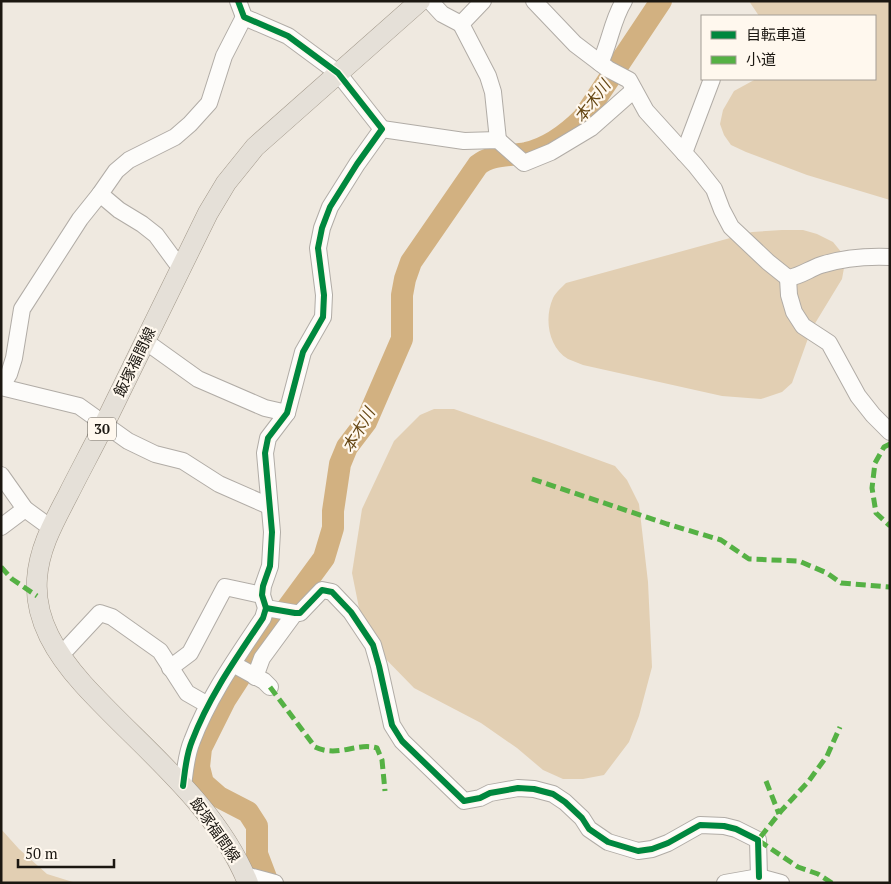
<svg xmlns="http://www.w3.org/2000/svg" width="891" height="884" font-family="'PT Serif','Noto Sans JP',serif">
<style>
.green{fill:#e2cfb3}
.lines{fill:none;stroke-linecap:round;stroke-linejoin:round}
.river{stroke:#d2b181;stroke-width:22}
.minor-casing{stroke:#b1aca6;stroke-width:18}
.major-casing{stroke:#a19789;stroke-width:21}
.minor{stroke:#fdfcfa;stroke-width:16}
.major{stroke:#e5e0d8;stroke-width:20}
.quiet{stroke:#55b144;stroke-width:5;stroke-dasharray:10 5;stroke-linecap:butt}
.cycleway-casing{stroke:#fff8ee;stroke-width:9}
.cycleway{stroke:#00873e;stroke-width:6}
.labels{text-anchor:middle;stroke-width:4.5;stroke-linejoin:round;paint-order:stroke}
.shield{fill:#fff8ee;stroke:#5f5a53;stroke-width:1}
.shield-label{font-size:14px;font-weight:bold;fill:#1b1711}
.street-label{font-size:15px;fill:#1b1711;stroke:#fff8ee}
.water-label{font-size:16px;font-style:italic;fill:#654613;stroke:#fff8ee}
</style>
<rect width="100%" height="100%" fill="#efe9e0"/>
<g class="green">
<polygon points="749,1 890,1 890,200 807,175 746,152 731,145 724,135 720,124 723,110 734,91 756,79 875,79 875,16 759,16"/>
<path d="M782 230H803L817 234 833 242 842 253 844 268 842 279 811 330 792 383 782 392 761 399 722 396 583 365C578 363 573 361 568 359 548 347 544 318 553 298 556 292 562 287 566 283L752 232Z"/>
<polygon points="434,409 454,409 549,442 615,466 627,480 639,504 648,582 652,667 639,716 629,742 604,775 583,779 563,779 543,770 517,748 481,723 414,688 376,649 361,618 352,573 362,509 394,441 420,415"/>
<polygon points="1,829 19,849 47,874 76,883 1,883"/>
</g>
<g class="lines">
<path class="river" d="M268 883 257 854V826L248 812 219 797 203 783 199 767 201 748 225 700 263 641 324 558 333 528V511L340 464 347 447 366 422 402 339V295L405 279 411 262 478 165C491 154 510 156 526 153 549 148 567 134 583 118L661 1"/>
<defs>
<g id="minor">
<polyline points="430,1 442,14 461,24 483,1"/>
<path d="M534 1 575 44 608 69 629 80 646 111 695 165 714 189 722 210 731 227 768 262 788 278C801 276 809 269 821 265 843 258 866 256 890 257"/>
<polyline points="461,24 488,76 493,92 498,140"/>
<path d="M600 63C610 43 612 20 624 1"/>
<polyline points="382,129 464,141 498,140 524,163 551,152 591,128 634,90"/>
<polyline points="684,153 712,79"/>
<polyline points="181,269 156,235 142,224 119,210 100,194 116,171 129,160 175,137 190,124 209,103 224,56 244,17"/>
<polyline points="788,278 789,295 794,312 803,326 829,343 858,396 873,415 890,432"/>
<polyline points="145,341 198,379 265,408 287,413"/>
<polyline points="1,387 79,406 128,441 155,454 183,461 219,484 269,506"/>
<polyline points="1,387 9,374 14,358 22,309 80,219 100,194"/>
<polyline points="1,475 25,509 51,528"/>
<polyline points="1,527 25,509"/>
<polyline points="266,608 295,613 300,613 322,590 332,592 351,612 373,645 379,666 392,725 402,741 464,801 480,798 490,793 518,788 534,789 553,794 565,802 582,818 589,829 608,842 638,851 652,849 668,843 700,825 724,826 736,829 758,840 759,877"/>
<polyline points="60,656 100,613 112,617 160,651 187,693 208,705"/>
<polyline points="233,664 264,681 270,687"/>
<polyline points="170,668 190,653 225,587 262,595"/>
<polyline points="255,677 262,658 295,613"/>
<path d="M183 786C185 771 186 755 192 741 209 696 237 657 263 618L266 608 262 595 263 586 270 566 272 532 265 453 268 438 287 413 303 352 323 317 324 295 318 248 322 228 330 207 357 164 382 129 338 73 288 36 244 17 238 1"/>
<polyline points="245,875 275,883"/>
<polyline points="725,883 759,877 781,883"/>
</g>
<path id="major" d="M248 883C215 802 140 747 83 684 57 655 34 620 37 579 39 548 54 522 68 495 79 473 91 451 102 429 138 357 173 285 208 213L226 183 255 147 420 1"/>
</defs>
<use href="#minor" class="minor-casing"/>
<use href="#major" class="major-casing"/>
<use href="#minor" class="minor"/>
<use href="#major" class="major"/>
<g class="quiet">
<polyline points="890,444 884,447 875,463 872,488 876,513 890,526"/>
<polyline points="532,479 667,524 721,540 749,559 799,561 827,573 841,583 890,587"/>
<polyline points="1,567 12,579 37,596"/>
<path d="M270 687 315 747C338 758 357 742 377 748L382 760 385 791"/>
<polyline points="766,781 779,814"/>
<polyline points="832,883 818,874 798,867 758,840 782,810 808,782 827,756 840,727"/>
</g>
<defs>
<g id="cycleway">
<polyline points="266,608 295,613 300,613 322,590 332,592 351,612 373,645 379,666 392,725 402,741 464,801 480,798 490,793 518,788 534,789 553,794 565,802 582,818 589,829 608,842 638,851 652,849 668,843 700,825 724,826 736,829 758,840 759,877"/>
<path d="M183 786C185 771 186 755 192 741 209 696 237 657 263 618L266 608 262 595 263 586 270 566 272 532 265 453 268 438 287 413 303 352 323 317 324 295 318 248 322 228 330 207 357 164 382 129 338 73 288 36 244 17 238 1"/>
</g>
</defs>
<use href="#cycleway" class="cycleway-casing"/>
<use href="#cycleway" class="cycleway"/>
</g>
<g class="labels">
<rect class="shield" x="88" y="417.5" width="28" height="23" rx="4"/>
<g class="shield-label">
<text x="102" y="434">30</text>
</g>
<g class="street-label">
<text transform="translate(135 362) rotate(-64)" y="5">飯塚福間線</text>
<text transform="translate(215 830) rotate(55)" y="5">飯塚福間線</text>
</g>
<g class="water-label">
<text transform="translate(592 101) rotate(-53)" y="6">本木川</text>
<text transform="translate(358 430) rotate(-60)" y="6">本木川</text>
</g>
</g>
<rect width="891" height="884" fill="none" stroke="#1b1711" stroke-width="5"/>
<rect x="701" y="15" width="175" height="65" fill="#fff8ee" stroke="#a49e96"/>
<rect x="711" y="31" width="25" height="8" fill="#00873e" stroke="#a49e96"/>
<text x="746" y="40" font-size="15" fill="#1b1711">自転車道</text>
<rect x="711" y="56" width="25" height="8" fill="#55b144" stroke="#a49e96"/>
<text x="746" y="65" font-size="15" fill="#1b1711">小道</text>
<path d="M18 859v8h96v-8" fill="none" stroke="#1b1711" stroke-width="2.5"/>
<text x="25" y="859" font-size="15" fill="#1b1711" stroke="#fff8ee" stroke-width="4" paint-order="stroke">50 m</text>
</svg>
